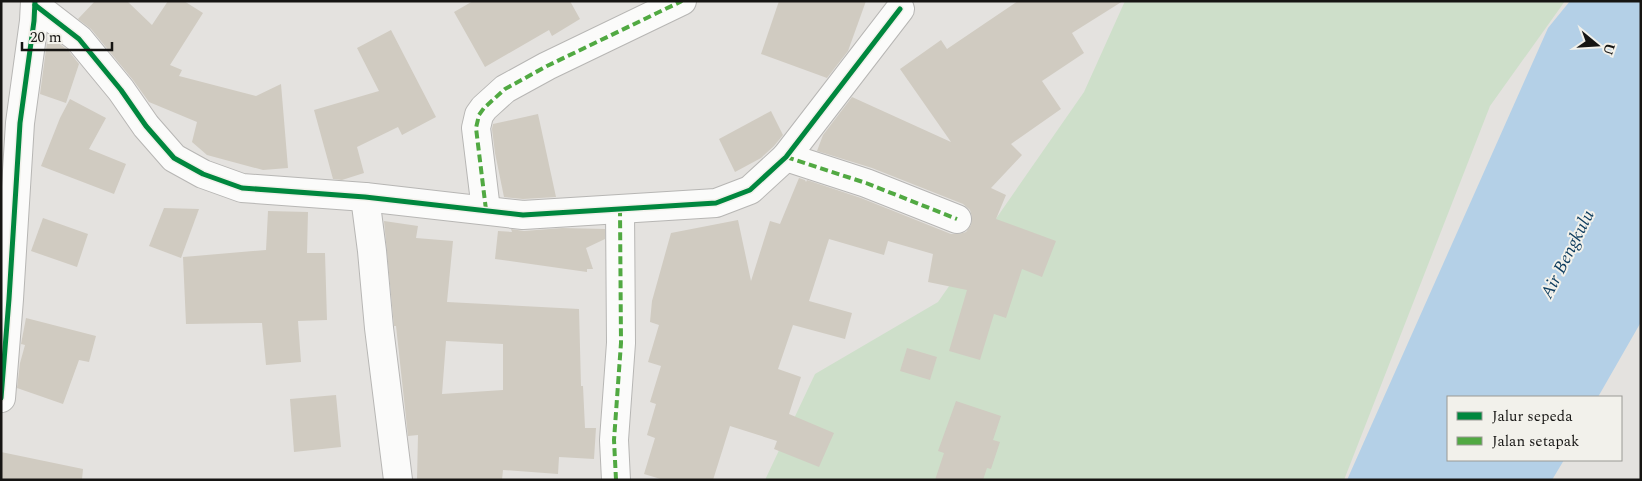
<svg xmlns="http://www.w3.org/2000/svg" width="1642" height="481" font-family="Spectral,serif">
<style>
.green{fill:#cedfca}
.water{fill:#b4d0e7}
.building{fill:#d0cbc1;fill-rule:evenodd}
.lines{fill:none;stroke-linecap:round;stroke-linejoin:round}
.street-casing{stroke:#b7b6b4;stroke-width:30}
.street{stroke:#fbfbfa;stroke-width:28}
.quiet{stroke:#51a942;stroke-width:4;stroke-dasharray:8 4;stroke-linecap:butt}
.cycleway-casing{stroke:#f2f1eb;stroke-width:8}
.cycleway{stroke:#00873e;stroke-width:5}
.labels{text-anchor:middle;stroke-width:4;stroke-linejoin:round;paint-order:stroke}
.water-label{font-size:18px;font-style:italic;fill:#0c3b5d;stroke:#f2f1eb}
</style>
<rect width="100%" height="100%" fill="#e4e2df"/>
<polygon class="green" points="1125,1 1565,1 1490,106 1344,480 765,480 815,374 938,302 1084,92"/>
<polygon class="water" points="1570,1 1641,1 1641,322 1598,397 1448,397 1448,460 1564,460 1552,480 1347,480 1548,28"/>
<g class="building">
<polygon points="95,1 127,1 152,25 168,1 184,1 203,13 170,65 182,70 179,76 256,96 281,84 288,168 263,170 207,155 192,142 197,122 149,102 133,80 91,29 78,19"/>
<polygon points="473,1 570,1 580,19 552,36 549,30 485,67 454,12"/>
<polygon points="779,1 866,1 848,51 827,78 761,54"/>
<polygon points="1018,1 1123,1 1072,33 1084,53 1042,81 1061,109 1011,144 1022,155 991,188 1006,195 996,219 1056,241 1042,277 1022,269 1006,318 994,314 980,360 949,351 967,290 928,282 933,254 888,241 884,255 829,239 809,301 852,313 845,339 793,325 778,369 801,377 789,414 834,433 819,467 774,449 777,441 730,426 713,480 664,480 644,474 655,438 647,435 656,404 650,402 661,366 648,362 659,325 650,322 652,301 671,233 738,220 751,281 770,221 780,224 799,178 805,180 806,182 807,180 861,198 951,234 959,234 966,232 971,225 972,217 970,210 963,204 872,168 817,151 823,135 852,97 951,142 900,69 941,40 947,49"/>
<polygon points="391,30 436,117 402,135 398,127 357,147 364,173 342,180 333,179 314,110 379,91 357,48"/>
<polygon points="47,42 54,44 57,42 68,50 79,64 66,103 40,94"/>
<polygon points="70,99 106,118 89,149 126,164 114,194 41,166 60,118"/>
<polygon points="771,111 783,135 774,146 761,158 735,172 719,139"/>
<polygon points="538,114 556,197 523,199 504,197 495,153 492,129 493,124"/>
<polygon points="164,208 199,209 181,258 149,246"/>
<polygon points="268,211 308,212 307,253 325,253 327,320 298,321 301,362 266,365 262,323 186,324 183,257 266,250"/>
<polygon points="43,218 88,234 77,267 31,251"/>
<path d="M384 221 418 226 416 238 453 241 447 302 579 309 581 386H583L585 428H596L594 459 559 457 558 474 503 470 502 480H417L418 435 408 436 396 326H394ZM446 341 503 344V390L442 394Z"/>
<polygon points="562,228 605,229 605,239 586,248 593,269 587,269 587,272 495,259 498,231 512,232 511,229 524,231"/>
<polygon points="26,318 96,336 89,362 79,360 63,404 17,388 20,363 25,345 21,344"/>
<polygon points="907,348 937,357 930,380 900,371"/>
<polygon points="336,395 341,447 294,452 290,399"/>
<polygon points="956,401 1001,416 993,440 1000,442 991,469 987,468 983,480 935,480 944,453 938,451"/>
<polygon points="1,452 83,469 82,480 1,480"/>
</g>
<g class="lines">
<defs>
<g id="street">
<polyline points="35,5 79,39 121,90 146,126 174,158 203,174 242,188 365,197 523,215 716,203 750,190 786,157 900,9"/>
<polyline points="786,157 866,183 957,219"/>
<polyline points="365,197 372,251 379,328 398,480"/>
<polyline points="486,210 476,128 479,115 484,108 505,89 547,66 682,1"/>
<polyline points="1,398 9,299 20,123 34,21 35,1"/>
<polyline points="616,480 614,440 621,343 620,210"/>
</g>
</defs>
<use href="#street" class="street-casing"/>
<use href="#street" class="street"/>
<g class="quiet">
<polyline points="786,157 866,183 957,219"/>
<polyline points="486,210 476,128 479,115 484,108 505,89 547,66 682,1"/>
<polyline points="616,480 614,440 621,343 620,210"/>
</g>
<defs>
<g id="cycleway">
<polyline points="35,5 79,39 121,90 146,126 174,158 203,174 242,188 365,197 523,215 716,203 750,190 786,157 900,9"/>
<polyline points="1,398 9,299 20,123 34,21 35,1"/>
</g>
</defs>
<use href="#cycleway" class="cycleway-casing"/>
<use href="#cycleway" class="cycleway"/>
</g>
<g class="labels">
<g class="water-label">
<text transform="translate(1567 254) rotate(-63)" y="6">Air Bengkulu</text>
</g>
</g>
<rect width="1642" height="481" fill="none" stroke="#161513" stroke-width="5"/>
<rect x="1447" y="396" width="175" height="65" fill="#f2f1eb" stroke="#9a9995"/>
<rect x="1457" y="412" width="25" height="8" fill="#00873e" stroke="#9a9995"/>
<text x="1492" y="421" font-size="15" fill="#161513">Jalur sepeda</text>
<rect x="1457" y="437" width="25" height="8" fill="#51a942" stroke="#9a9995"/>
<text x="1492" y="446" font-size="15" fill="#161513">Jalan setapak</text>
<g transform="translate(1597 45) rotate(108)" stroke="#f2f1eb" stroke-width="4" paint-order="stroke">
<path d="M0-4L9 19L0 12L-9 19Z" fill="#161513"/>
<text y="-8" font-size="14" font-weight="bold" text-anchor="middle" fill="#161513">U</text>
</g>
<path d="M22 42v8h90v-8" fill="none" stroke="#161513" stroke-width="2.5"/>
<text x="30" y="42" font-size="15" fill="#161513" stroke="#f2f1eb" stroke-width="4" paint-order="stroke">20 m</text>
</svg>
